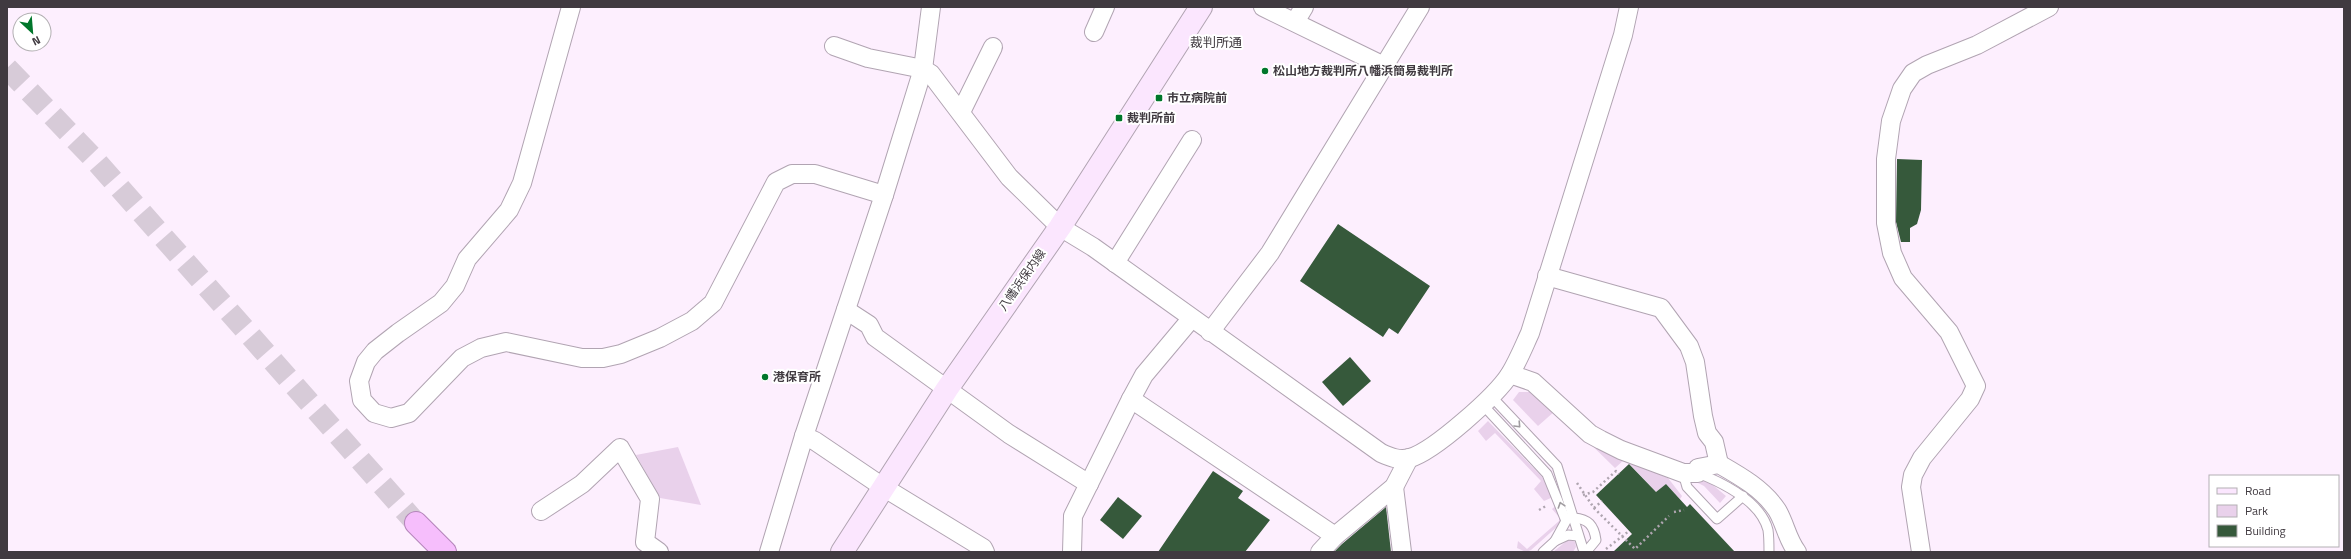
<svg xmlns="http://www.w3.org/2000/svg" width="2351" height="559" font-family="'Titillium Web','Noto Sans JP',sans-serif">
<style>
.green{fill:#e9d1eb}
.building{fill:#36593b}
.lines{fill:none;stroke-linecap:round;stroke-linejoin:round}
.trunk-tunnel{stroke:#d7cbd8;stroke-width:22;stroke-dasharray:22 11;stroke-linecap:butt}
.service-casing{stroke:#b1a4b2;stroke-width:11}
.minor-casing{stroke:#b1a4b2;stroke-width:20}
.secondary-casing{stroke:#b1a4b2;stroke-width:24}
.trunk-casing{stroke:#b485ba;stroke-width:24}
.path{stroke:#afa5b0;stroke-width:2.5;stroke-dasharray:2 3;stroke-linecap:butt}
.service{stroke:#fff;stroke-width:9}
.minor{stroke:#fff;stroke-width:18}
.secondary{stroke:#fbe6fe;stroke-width:22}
.trunk{stroke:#f6befc;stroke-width:22}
.oneway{stroke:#a09ca0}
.poi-dot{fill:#00762b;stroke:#fff;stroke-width:1.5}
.labels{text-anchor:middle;stroke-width:4;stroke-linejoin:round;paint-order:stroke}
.poi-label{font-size:12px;font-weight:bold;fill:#403a40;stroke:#fff;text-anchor:start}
.street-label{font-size:12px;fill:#403a40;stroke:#fff}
.neighbourhood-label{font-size:13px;fill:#403a40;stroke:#fff}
</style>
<rect width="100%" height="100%" fill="#fdeffe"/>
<g class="green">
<polygon points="1519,392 1536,392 1555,411 1538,426 1513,400"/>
<polygon points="1488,421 1548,483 1553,497 1544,501 1534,489 1541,481 1495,433 1486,441 1478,431"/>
<polygon points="1569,423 1643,467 1668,478 1682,496 1680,499 1666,484 1656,492 1625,459 1615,468"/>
<polygon points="678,447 701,505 660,498 636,455"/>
<polygon points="1694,477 1708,481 1726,496 1720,503 1704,486 1694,481"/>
<polygon points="1557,505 1561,521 1559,525 1531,550 1526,552 1517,548 1518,541 1527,549 1559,521 1559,517 1552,509"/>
<polygon points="1569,539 1575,542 1576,547 1573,552 1553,552"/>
</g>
<g class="building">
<polygon points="1897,159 1922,160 1921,210 1917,224 1910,228 1910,242 1901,242 1896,222"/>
<polygon points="1338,224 1430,286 1398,334 1389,328 1383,337 1300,281"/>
<polygon points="1350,357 1371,381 1343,406 1322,382"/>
<polygon points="1629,464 1656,492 1666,484 1687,507 1690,504 1735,552 1613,552 1632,534 1596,495"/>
<polygon points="1213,471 1243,491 1238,498 1270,520 1245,552 1158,552"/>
<polygon points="1118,497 1142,516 1123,539 1100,520"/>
<polygon points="1386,507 1391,552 1334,552 1342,544"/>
</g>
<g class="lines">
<polyline class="trunk-tunnel" points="7,68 95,160 416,523"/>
<defs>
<g id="service">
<polyline points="1491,396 1557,466 1584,552"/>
<polyline points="1482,404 1547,474 1566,521 1555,541 1543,552"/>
<polyline points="1683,473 1687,487 1717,519 1743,496"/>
<path d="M1698 473C1723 483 1761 502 1768 530 1769 537 1769 545 1769 552"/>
<path d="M1574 518C1588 519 1594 525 1596 540L1586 552"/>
<polyline points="1555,541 1568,535 1578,536"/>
</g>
<g id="minor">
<polyline points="571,7 522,183 509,210 467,259 455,286 441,303 398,333 375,351 366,362 359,381 362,400 374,413 391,418 409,413 462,358 481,348 506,342 582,358 603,358 621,354 660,338 692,321 713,303 776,182 792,174 815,174 884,195"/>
<polyline points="1263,7 1384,66"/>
<polyline points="1295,22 1304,7"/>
<polyline points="1094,32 1105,7"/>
<path d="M834 46 868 58 923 69 931 74 1009 177 1060 227 1093 247 1381 453C1390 457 1399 461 1410 458 1434 451 1496 396 1510 374 1518 361 1524 346 1530 333L1623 35 1629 7"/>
<polyline points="961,112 993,47"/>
<polyline points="1115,263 1192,140"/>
<polyline points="1547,276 1661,308 1689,346 1695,362 1703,416 1707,433 1714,442 1719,464"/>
<polyline points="846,310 869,325 875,337 1009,434 1089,484"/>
<polyline points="1210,332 1270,253 1420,7"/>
<path d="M1510 374 1533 382 1590 434 1601 440 1621 450 1683 473H1698V468L1719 464C1740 476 1763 489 1777 510 1785 523 1787 539 1797 552"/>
<polyline points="1131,399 1335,536"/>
<polyline points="804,436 815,441 883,487 983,548 985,552"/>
<polyline points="1394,487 1402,552"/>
<polyline points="541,511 582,484 620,448 650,499 645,542 659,552"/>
<polyline points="769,552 804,436 884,195 923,69 931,7"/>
<polyline points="1072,552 1073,516 1131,399 1144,375 1191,319"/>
<polyline points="1320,552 1335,536 1394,487 1409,458"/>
<polyline points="1921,552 1911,487 1913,475 1922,458 1970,399 1976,386 1949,332 1903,278 1892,253 1886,223 1886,159 1891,121 1902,89 1913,73 1927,65 1977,45 2049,7"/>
</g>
<polyline id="secondary" points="842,552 947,389 1060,227 1201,7"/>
<polyline id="trunk" points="416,523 445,552"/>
</defs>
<use href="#service" class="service-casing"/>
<use href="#minor" class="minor-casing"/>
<use href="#secondary" class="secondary-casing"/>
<use href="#trunk" class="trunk-casing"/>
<g class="path">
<polyline points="1577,483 1594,508 1635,549 1669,516"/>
<polyline points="1583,495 1593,492 1616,471 1619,474"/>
<polyline points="1594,508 1602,501"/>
<polyline points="1539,510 1546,506"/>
<polyline points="1674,512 1684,510"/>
<polyline points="1606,549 1629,531"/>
</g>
<use href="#service" class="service"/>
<use href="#minor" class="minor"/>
<use href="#secondary" class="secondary"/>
<use href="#trunk" class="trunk"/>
</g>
<defs><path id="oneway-chevron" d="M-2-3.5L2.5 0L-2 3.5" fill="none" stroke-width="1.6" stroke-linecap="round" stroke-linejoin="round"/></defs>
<g class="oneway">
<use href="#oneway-chevron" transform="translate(1518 425) rotate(47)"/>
<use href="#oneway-chevron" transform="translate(1561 505) rotate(-108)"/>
</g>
<g class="poi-dot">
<circle cx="1265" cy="71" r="4"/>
<rect x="1155" y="94" width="8" height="8" rx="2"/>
<rect x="1115" y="114" width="8" height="8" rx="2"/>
<circle cx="765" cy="377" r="4"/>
</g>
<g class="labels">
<g class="poi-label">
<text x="1273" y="75">松山地方裁判所八幡浜簡易裁判所</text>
<text x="1167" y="102">市立病院前</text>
<text x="1127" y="122">裁判所前</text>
<text x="773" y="381">港保育所</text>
</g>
<g class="street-label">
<text transform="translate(1022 280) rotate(-55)" y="4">八幡浜保内線</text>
</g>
<g class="neighbourhood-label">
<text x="1216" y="47">裁判所通</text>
</g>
</g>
<rect width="2351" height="559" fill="none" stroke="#403a40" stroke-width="16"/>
<rect x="2209" y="475" width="130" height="72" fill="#ffffff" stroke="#b3b0b3"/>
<rect x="2217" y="488" width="20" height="6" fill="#fbe6fe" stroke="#b3b0b3"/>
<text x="2245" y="495" font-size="12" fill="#403a40">Road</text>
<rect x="2217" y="505" width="20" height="12" fill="#e9d1eb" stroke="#b3b0b3"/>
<text x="2245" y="515" font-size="12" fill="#403a40">Park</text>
<rect x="2217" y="525" width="20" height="12" fill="#36593b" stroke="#b3b0b3"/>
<text x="2245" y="535" font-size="12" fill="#403a40">Building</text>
<g transform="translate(32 32) rotate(154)"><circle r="19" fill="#ffffff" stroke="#b3b0b3"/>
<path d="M0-3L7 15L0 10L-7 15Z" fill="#00762b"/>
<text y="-6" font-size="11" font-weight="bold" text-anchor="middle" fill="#403a40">N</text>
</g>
</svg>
